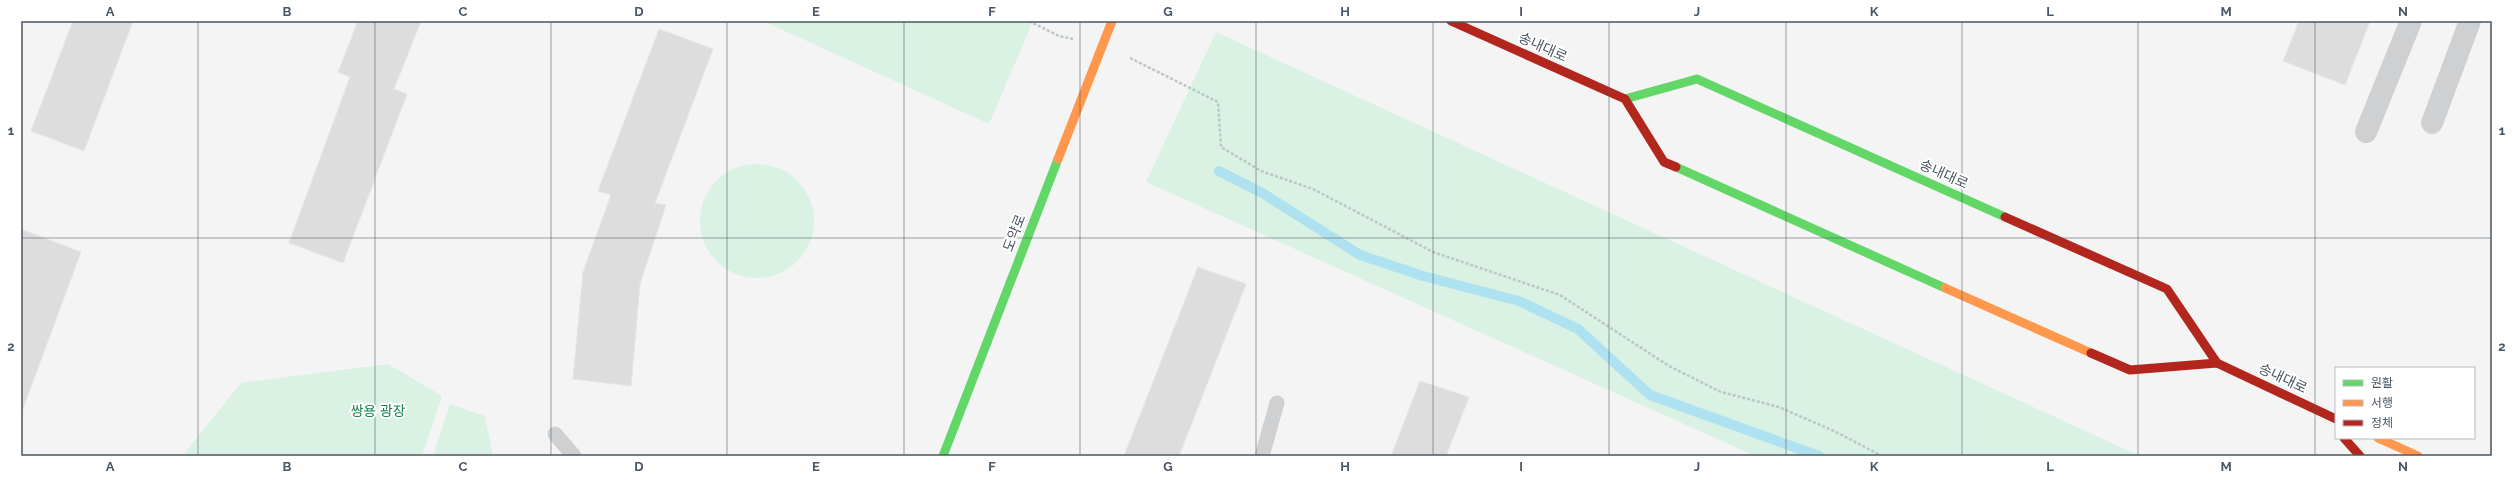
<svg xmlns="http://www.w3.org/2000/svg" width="2513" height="477" font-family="Raleway,'Noto Sans KR',sans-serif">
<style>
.green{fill:#d9f2e3}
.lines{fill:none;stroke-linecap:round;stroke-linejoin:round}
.stream{stroke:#aee2f0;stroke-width:10}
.building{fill:#ddddde;stroke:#e5e6e7}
.path{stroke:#bcc7c4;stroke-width:2.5;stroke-dasharray:3 2;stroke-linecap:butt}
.lane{stroke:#ced0d2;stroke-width:15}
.street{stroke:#ced0d2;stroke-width:22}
.fast{stroke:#63d668;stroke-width:9}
.slow{stroke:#ff974d;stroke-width:9}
.jam{stroke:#b3261e;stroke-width:9}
.grid{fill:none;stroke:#4a5661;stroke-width:1;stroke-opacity:0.55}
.labels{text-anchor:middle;stroke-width:4;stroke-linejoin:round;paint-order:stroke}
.street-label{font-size:14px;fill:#4a5661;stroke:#fff}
.park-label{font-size:14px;fill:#17864f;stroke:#fff}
.neatline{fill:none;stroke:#4a5661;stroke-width:1.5}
.grid-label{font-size:13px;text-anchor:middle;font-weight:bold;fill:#4a5661}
</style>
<rect width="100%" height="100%" fill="#f4f4f4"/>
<g class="green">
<polygon points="763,21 1033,21 989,124"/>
<polygon points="1216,32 2140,456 1755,456 1146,182"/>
<circle cx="757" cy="221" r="57"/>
<polygon points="388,364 442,396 422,456 182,456 241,383"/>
<polygon points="450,404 485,416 493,456 433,456"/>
</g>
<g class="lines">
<polyline class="stream" points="1219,171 1264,194 1360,255 1423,276 1519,301 1578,329 1650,395 1819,456"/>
</g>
<g class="building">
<polygon points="73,21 133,21 84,151 31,131"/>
<polygon points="358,21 421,21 394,89 407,94 343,263 289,243 350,77 338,72"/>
<polygon points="2299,21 2370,21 2345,85 2283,61"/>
<polygon points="659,29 713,49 655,203 666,205 640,284 631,386 573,379 583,272 611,195 598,191"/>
<polygon points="21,229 81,252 21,414"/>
<polygon points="1198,267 1246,284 1179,456 1124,456"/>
<polygon points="1420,381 1469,397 1446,456 1391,456"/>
</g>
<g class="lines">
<g class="path">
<polyline points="1029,21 1059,36 1073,39"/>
<polyline points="1130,58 1218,102 1221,147 1261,171 1313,189 1433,252 1560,295 1669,366 1721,392 1779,407 1836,432 1882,456"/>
</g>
<g class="lane">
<polyline points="555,434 574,456"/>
<polyline points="1262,456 1277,403"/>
</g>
<g class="street">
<polyline points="2432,123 2470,21"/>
<polyline points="2366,132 2411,21"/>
</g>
<g class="fast">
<polyline points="1625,99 1697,79 2005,217"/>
<polyline points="1676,167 1945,288"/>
<polyline points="943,456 1058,159"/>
</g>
<g class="slow">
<polyline points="1058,159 1112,21"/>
<polyline points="1945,288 2091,353"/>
<polyline points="2378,438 2418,456"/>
</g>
<g class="jam">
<polyline points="1451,21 1625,99 1664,162 1676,167"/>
<polyline points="2005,217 2167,289 2217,363"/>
<polyline points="2091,353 2130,370 2217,363 2336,419"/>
<polyline points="2344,438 2360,456"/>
</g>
</g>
<path class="grid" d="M198 21V456M375 21V456M551 21V456M727 21V456M904 21V456M1080 21V456M1256 21V456M1433 21V456M1609 21V456M1786 21V456M1962 21V456M2138 21V456M2315 21V456M21 238H2492"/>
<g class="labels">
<g class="street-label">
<text transform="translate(1543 47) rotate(24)" y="5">송내대로</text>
<text transform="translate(1944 174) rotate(24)" y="5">송내대로</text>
<text transform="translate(1014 233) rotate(-69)" y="5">도약로</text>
<text transform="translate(2283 378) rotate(25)" y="5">송내대로</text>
</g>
<g class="park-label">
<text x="378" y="416">쌍용 광장</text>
</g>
</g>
<rect width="2513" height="477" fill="none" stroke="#ffffff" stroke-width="44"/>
<rect x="2335" y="367" width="140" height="72" fill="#ffffff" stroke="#b7bbc0"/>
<rect x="2343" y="380" width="20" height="6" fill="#63d668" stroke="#b7bbc0"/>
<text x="2371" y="387" font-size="12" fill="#4a5661">원활</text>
<rect x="2343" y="400" width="20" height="6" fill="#ff974d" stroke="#b7bbc0"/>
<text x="2371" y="407" font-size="12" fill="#4a5661">서행</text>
<rect x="2343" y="420" width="20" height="6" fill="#b3261e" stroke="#b7bbc0"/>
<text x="2371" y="427" font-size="12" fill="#4a5661">정체</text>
<rect x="22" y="22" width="2469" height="433" class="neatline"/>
<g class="grid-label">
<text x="110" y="16">A</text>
<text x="287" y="16">B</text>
<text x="463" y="16">C</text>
<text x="639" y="16">D</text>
<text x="816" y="16">E</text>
<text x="992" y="16">F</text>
<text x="1168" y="16">G</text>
<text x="1345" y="16">H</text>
<text x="1521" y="16">I</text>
<text x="1697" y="16">J</text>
<text x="1874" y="16">K</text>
<text x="2050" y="16">L</text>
<text x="2226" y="16">M</text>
<text x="2403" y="16">N</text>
<text x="11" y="135">1</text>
<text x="2502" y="135">1</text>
<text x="11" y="351">2</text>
<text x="2502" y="351">2</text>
<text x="110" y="471">A</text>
<text x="287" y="471">B</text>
<text x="463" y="471">C</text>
<text x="639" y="471">D</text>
<text x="816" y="471">E</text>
<text x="992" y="471">F</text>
<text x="1168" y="471">G</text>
<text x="1345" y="471">H</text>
<text x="1521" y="471">I</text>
<text x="1697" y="471">J</text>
<text x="1874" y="471">K</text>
<text x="2050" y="471">L</text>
<text x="2226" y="471">M</text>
<text x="2403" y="471">N</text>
</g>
</svg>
